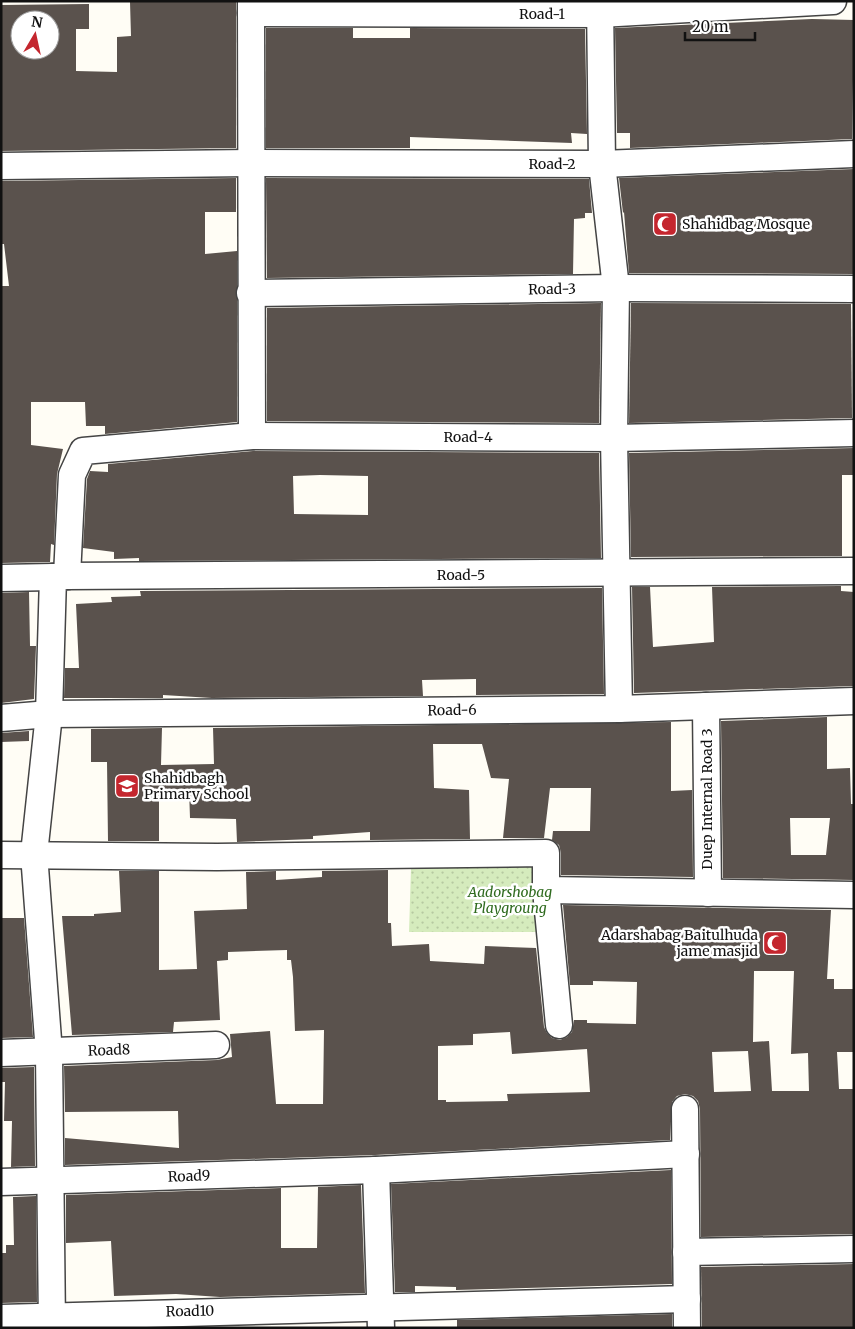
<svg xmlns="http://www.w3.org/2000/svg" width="855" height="1329" font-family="Merriweather,serif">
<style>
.grass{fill:url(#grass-dots)}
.building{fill:#5a524d;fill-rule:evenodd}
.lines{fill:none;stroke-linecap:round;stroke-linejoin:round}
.minor-casing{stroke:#444;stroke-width:29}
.minor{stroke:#fff;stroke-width:26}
.labels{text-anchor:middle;stroke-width:5;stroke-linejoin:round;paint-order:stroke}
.street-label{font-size:14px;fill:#111;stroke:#fff}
.poi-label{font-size:14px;fill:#111;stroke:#fff;text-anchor:start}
.park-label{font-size:14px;font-style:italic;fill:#2f6b1f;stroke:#fff}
</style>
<defs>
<pattern id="grass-dots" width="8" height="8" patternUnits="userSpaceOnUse" patternTransform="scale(1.25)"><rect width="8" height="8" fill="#d5ebbd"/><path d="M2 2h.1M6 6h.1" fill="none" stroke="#b6c8a1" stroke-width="1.8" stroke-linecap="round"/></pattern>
</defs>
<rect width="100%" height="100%" fill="#fffdf5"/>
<polygon class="grass" points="544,866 543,932 409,932 411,868"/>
<g class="building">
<path d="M148 1H236V148L1 151V5L89 4V29H76V71L117 72V37L131 36 130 2ZM20 20H50V50H20Z"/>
<polygon points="812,19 854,20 852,139 630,148 630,133 617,133 615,28"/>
<polygon points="266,28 353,28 353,38 410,38 410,28 585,29 587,134 571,133 572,143 410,137 410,148 266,148"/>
<polygon points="854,169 854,274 629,273 624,212 623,213 619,178"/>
<polygon points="236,178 236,212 205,212 205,254 237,251 237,422 105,434 105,426 86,426 85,402 31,402 31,445 63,449 57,474 54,545 51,544 50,562 1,563 1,286 9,286 4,244 1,244 1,181"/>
<polygon points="266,178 589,179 592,213 585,213 585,218 574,219 573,274 267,278"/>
<polygon points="601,303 599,423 267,421 267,308"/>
<polygon points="631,303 851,304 852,418 629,423"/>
<polygon points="854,448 854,475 842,475 842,556 631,557 629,453"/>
<path d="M253 451 599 453 601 558 139 561V558L114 559V552L83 548 87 479 90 471 108 472V464ZM320 475 368 476V515L294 514 293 476Z"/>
<polygon points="841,586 841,591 854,592 854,686 634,693 632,587 650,587 653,647 714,642 712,587"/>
<polygon points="602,588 604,694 476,695 476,679 422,680 423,696 212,698 163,695 163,698 64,698 65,668 79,668 76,604 112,602 111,597 141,596 140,591"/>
<polygon points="29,592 30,646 36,646 34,699 1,703 1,593"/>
<path d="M827 717V769L850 768 851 804H854V880L723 878 721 721ZM790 818H830L826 855H791Z"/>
<polygon points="671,722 671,791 692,790 693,877 561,875 561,853 559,845 552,840 553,831 590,831 591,788 550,788 544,838 503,838 509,779 491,778 482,744 433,744 434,788 469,790 470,839 370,840 370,832 313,836 313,839 237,842 236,819 190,818 189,789 159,790 159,841 108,841 107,762 91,762 91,729 162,728 161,765 214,764 213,728"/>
<polygon points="29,731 29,741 1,742 1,733"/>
<path d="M388 870V923H391L392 946 429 944 430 961 484 964 485 946 536 948 544 1027 547 1033 552 1038 560 1040 567 1037 572 1032 574 1020H587V1023L636 1024 637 982 593 981V985H570L563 905 831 910 827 979H834V989H854V1052H837L839 1089H854V1234L701 1237 700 1109 698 1101 693 1096 685 1094 677 1096 672 1102 670 1140 375 1155 65 1165V1138L179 1148 178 1111 65 1112 64 1066 217 1060 232 1057 230 1034 270 1031 276 1104H323L324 1030 295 1031 293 977 291 960H287V950L228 952V960L217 961 220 1020 174 1022 173 1032 72 1035 62 916H94V914L121 912 119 871H159V970L197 969 194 911 247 909 246 872 276 871V880L322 877V871ZM754 971H794L791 1054 808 1053 809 1091H772L769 1041 753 1042ZM510 1032 512 1054 587 1049 590 1092 507 1094 508 1101 446 1102V1100H438V1046L473 1045V1034ZM748 1051 751 1091 714 1092 712 1052Z"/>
<polygon points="1,918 24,918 33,1037 1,1038"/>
<polygon points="34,1067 35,1166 11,1167 12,1121 4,1121 5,1082 1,1082 1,1068"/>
<polygon points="671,1170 672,1284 456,1290 456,1287 415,1286 415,1292 395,1292 391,1184"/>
<polygon points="361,1185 365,1293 220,1297 176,1294 114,1296 111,1241 66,1243 66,1195 281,1188 281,1248 317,1248 318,1187"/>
<polygon points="36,1196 37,1302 1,1303 1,1253 6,1253 6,1245 14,1245 13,1197"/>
<polygon points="854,1264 854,1328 702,1328 701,1267"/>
<polygon points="672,1314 672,1328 457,1328 457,1320"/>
</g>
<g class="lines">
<defs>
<g id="minor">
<polyline points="251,1 252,436"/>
<polyline points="600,1 602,164 616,288 614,438 619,709"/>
<polyline points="251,13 600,14 833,1"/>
<polyline points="1,166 250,163 602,164 854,154"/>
<polyline points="250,293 616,288 854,289"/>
<polyline points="67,576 854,571"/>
<polyline points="1,578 53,577"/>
<polyline points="706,706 708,893"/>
<polyline points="1,718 49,714 619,709 854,701"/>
<polyline points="1,855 217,857 546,853 546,890 854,895"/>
<polyline points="546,890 559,1025"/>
<polyline points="1,1053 216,1045"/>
<polyline points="685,1109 687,1328"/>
<polyline points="376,1170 381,1328"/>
<polyline points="1,1182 376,1170 686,1154"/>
<polyline points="686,1252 854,1249"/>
<polyline points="1,1318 687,1299"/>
<polyline points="52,1328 49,1053 34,854 49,714 53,577 67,576 72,475 83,451 252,436 614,438 854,433"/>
</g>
</defs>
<use href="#minor" class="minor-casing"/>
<use href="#minor" class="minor"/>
</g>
<defs>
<symbol id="mosque-square" viewBox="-11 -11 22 22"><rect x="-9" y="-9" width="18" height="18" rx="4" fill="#c4262e" stroke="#fff"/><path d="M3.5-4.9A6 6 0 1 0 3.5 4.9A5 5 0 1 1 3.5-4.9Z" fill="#fff"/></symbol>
<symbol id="school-square" viewBox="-11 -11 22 22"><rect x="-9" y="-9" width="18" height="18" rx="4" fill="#c4262e" stroke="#fff"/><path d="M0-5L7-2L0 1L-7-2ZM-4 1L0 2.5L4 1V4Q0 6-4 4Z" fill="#fff"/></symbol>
</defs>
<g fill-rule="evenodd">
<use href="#mosque-square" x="651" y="210" width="28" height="28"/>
<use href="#school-square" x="113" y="772" width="28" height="28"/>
<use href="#mosque-square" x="761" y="929" width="28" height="28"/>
</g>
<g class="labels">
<g class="street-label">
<text x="542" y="19">Road-1</text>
<text x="552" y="169">Road-2</text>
<text transform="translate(552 289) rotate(-1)" y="5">Road-3</text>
<text x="468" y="442">Road-4</text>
<text x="461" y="580">Road-5</text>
<text transform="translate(452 710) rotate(-1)" y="5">Road-6</text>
<text transform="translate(707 799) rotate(-90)" y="5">Duep Internal Road 3</text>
<text transform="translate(109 1050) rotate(-2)" y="5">Road8</text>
<text transform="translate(189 1176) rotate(-2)" y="5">Road9</text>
<text transform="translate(190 1311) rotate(-1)" y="5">Road10</text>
</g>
<g class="poi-label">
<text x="682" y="229">Shahidbag Mosque</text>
<text x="144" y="783">Shahidbagh<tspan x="144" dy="16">Primary School</tspan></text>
<text x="758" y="940" text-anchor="end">Adarshabag Baitulhuda<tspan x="758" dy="16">jame masjid</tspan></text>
</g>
<g class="park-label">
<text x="510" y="897">Aadorshobag<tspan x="510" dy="16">Playgroung</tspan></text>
</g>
</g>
<rect width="855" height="1329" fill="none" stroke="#111111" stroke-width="5"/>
<g transform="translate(35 35) rotate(9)"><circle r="24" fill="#ffffff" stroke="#a0a0a0"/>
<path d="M0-4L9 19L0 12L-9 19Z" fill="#c4262e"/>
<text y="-8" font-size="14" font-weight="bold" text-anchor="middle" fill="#111111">N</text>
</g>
<path d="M685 32v8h70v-8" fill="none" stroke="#111111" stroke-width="2.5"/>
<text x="692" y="32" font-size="15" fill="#111111" stroke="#ffffff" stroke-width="4" paint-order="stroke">20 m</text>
</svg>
